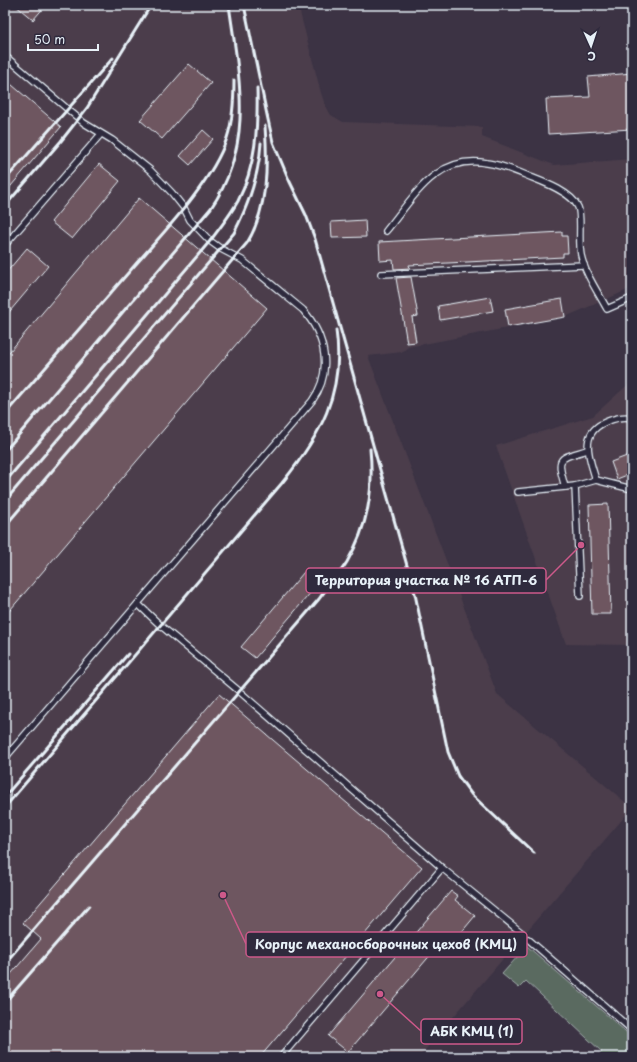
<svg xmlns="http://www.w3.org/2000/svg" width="637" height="1062" font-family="'Playpen Sans',sans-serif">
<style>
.built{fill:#4b3e4c}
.green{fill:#5a6a61;stroke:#a1aeac}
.building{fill:#6e5760;stroke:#e8f1f8}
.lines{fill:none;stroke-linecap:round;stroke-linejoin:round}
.service-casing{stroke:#e8f1f8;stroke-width:8}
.service{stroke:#2f2a3d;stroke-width:5.5}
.rail{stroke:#e8f1f8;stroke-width:3}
.leader{fill:none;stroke:#cd598a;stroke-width:1.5}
.callout-dot{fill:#cd598a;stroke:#2f2a3d;stroke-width:1.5}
.callout{fill:#2f2a3d;stroke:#cd598a;stroke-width:1.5}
.callout-label{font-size:13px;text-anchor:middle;font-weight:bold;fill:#e8f1f8}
</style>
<rect width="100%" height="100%" fill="#3c3344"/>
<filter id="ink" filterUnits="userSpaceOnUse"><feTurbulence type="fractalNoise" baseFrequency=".025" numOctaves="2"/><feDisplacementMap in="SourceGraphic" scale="8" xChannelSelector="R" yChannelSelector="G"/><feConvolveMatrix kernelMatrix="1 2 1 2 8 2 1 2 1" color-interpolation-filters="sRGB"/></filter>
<g filter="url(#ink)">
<g class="built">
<polygon points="5,5 298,5 321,93 325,105 331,115 343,122 482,127 482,137 554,165 632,159 632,288 565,317 408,347 402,352 368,356 497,694 632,808 419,1057 5,1057"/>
<polygon points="627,5 632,5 632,35 628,36"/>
<polygon points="632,381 632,645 566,644 496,446 593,416"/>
</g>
<polygon class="green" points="527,946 632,1037 632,1057 597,1057 602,1052 526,981 519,988 502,974"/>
<g class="building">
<polygon points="15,5 46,5 33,20"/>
<polygon points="189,64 211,83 162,139 140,120"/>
<polygon points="632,73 632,129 548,134 546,99 590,97 588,77"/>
<polygon points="5,79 61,127 5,193"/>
<polygon points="203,130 213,139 190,165 180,156"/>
<polygon points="99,164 120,181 72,239 51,222"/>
<polygon points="139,198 267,308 5,616 5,357"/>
<polygon points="365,220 366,237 332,238 331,222"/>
<polygon points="562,232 562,236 567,236 568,253 563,253 563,257 409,265 410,268 394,269 393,260 380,261 379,242"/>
<polygon points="27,248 48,266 5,317 5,274"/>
<polygon points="411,277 418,316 412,317 416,342 407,343 396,278"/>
<polygon points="490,297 493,311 440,320 438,306"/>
<polygon points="562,299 565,317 508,327 505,309"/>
<polygon points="632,454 632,473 617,479 611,462"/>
<polygon points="608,504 611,614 592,614 589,505"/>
<polygon points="304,572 318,584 255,658 241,647"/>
<polygon points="219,694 422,867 260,1057 5,1057 5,981 41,939 23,923"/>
<polygon points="451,891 458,896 455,900 475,916 445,952 438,946 348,1052 328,1036"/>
</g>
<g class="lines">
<defs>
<g id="service">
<path d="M5 56 84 123 112 140 150 170 172 193 184 208 190 220 210 241 221 249 242 260 303 310C326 336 333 372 312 401L5 758"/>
<path d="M386 231C414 197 436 154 487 163 503 165 518 172 533 178 546 183 572 193 578 207 582 216 578 241 581 255 585 274 598 292 607 309L632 298"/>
<polyline points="5,245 101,134"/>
<polyline points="381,274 584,265"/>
<path d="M596 480C589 457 578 432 608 421 616 418 623 416 632 418"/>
<path d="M565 487C556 456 558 459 587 450"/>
<polyline points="518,492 575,486"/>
<polyline points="580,596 575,486 596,480 632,489"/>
<polyline points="138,604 160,625 239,691 442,868 522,933"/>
<polyline points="528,939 632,1030"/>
<polyline points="281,1057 442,868"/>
</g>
</defs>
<use href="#service" class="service-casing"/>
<use href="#service" class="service"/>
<g class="rail">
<polyline points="244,5 267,115 273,142 289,180 306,215 315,239 415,594 448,752 458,776 472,795 534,853"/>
<polyline points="5,180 113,58"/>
<polyline points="5,206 61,141 87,108 151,5"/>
<path d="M5 414C48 364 92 315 135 265 166 230 212 182 227 138 233 120 234 99 234 80"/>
<path d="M5 451 211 208C255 144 239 77 229 5"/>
<path d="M5 482 210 241C220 228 230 215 238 201 256 166 258 127 257 88"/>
<path d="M5 501 234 233C249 204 259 175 261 143"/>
<path d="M5 526 247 243C268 209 268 164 265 126"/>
<polyline points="5,796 128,654"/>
<path d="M5 807 282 483C320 436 345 393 336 330"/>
<path d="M5 963 319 599C328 586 339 575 347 562 368 526 374 490 370 449"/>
<polyline points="5,1002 89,906"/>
</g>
</g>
</g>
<path class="leader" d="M581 545L546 580M223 895L246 944M380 994L421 1031"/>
<g class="callout-dot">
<circle cx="581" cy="545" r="4"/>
<circle cx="223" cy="895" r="4"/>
<circle cx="380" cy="994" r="4"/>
</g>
<g class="callout">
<rect x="306" y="568" width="240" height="25" rx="4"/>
<rect x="246" y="932" width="281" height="25" rx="4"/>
<rect x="421" y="1019" width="101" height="25" rx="4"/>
</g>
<g class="callout-label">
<text x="426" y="585">Территория участка № 16 АТП-6</text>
<text x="386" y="949">Корпус механосборочных цехов (КМЦ)</text>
<text x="472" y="1036">АБК КМЦ (1)</text>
</g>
<rect width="637" height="1062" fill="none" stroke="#2f2a3d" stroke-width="20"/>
<rect x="10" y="10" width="617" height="1042" fill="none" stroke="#e8f1f8" stroke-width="1.5" filter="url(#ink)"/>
<g transform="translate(591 46) rotate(177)" stroke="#2f2a3d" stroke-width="3" paint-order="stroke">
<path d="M0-3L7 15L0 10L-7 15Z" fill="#e8f1f8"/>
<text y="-6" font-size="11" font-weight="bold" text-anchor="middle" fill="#e8f1f8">С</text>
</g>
<path d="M28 44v6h70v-6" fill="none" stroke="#e8f1f8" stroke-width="2"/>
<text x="34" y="44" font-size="12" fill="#e8f1f8" stroke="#2f2a3d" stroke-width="3" paint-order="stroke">50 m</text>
</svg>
